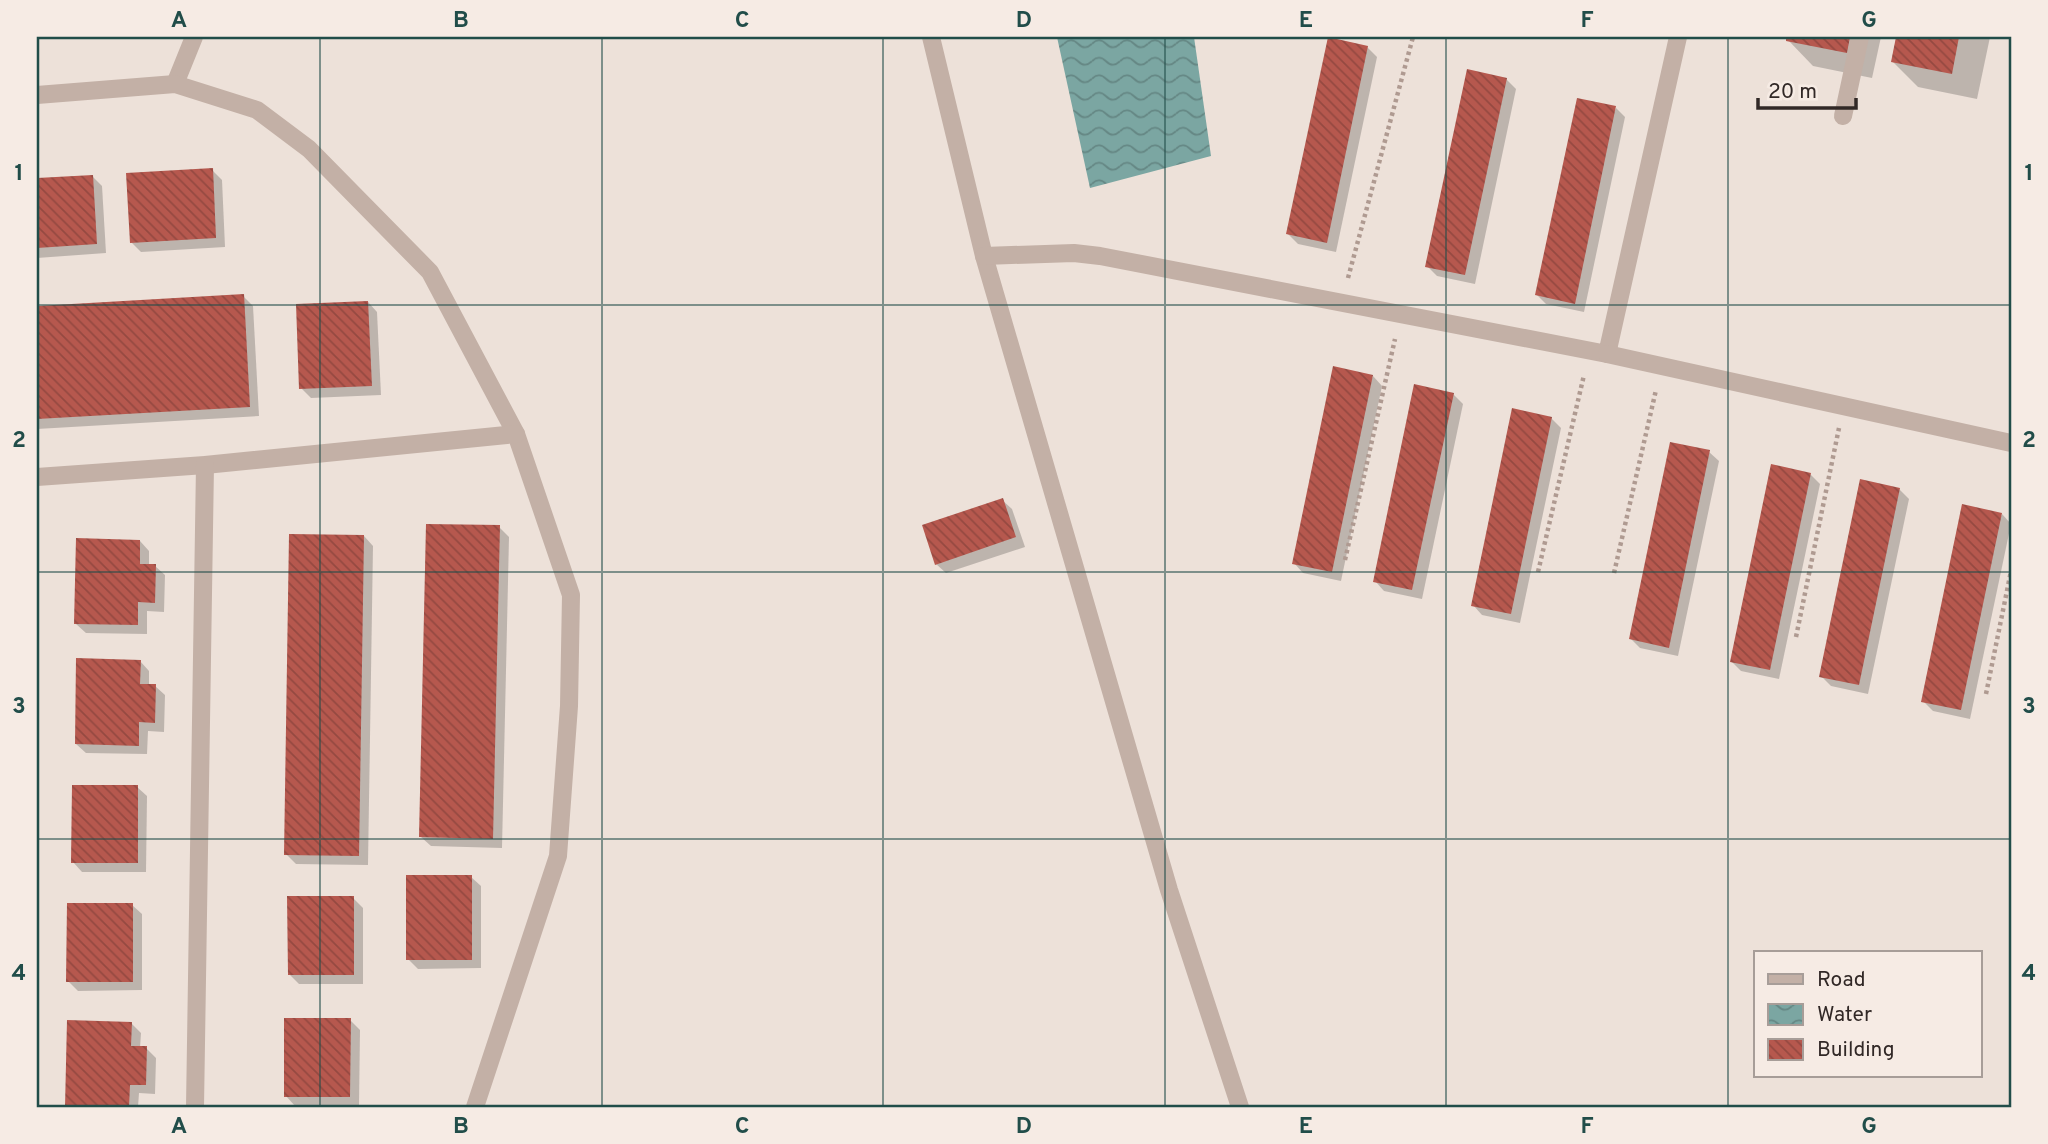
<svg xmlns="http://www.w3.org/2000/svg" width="2048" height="1144" font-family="Overpass,sans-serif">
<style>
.water{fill:url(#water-waves)}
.shadow{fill:#0003}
.building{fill:url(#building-back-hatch)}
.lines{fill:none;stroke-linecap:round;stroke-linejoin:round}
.path{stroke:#af9a91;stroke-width:4.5;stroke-dasharray:3.5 3.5;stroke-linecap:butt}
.minor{stroke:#c3b0a6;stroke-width:18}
.grid{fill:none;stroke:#214d49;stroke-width:2;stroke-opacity:0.55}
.neatline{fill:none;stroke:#214d49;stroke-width:2.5}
.grid-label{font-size:23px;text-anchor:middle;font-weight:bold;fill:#214d49}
</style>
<defs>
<pattern id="water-waves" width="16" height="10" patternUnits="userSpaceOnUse" patternTransform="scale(1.75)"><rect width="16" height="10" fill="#7ba6a2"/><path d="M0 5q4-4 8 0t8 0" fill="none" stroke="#658784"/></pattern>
<pattern id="building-back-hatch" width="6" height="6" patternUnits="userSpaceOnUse" patternTransform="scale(1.75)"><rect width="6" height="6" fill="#b6584e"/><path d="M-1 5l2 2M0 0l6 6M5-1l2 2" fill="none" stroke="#954941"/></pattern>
</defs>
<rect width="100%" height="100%" fill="#ede1d9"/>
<polygon class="water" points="1057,37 1194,37 1211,156 1090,188"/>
<g class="shadow">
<polygon points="1788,37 1881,37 1872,78 1813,66 1788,40"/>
<polygon points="1897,37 1990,37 1977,99 1918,87 1892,61"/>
<polygon points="1367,47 1377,57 1336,252 1298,244 1288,234"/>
<polygon points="1506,79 1516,89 1475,284 1437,276 1427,266"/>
<polygon points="1616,108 1625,117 1584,312 1546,304 1537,295"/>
<polygon points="212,170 222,180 225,247 141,252 131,242"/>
<polygon points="93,177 102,186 106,253 37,258 37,180"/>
<polygon points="243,296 253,306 259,416 37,429 37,308"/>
<polygon points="368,302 377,312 381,395 311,398 301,388"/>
<polygon points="1373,376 1382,386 1341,581 1303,573 1294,563"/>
<polygon points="1453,394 1463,404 1422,599 1384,591 1375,581"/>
<polygon points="1551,418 1561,428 1520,623 1482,615 1473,605"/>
<polygon points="1709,452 1719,461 1678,656 1640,648 1631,639"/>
<polygon points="1810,474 1820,484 1779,679 1741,671 1731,661"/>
<polygon points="1899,489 1909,499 1868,694 1831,686 1821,676"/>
<polygon points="1002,500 1012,509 1025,547 946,573 936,564"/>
<polygon points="2002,514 2011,524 1970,719 1933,711 1923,701"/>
<polygon points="499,527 509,537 502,848 431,846 421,837"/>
<polygon points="364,536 373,546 368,865 296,864 286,854"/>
<polygon points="140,541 149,551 149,565 155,566 165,575 164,612 147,611 147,634 86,633 76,624"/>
<polygon points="140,661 149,671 149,685 155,686 165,695 164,732 148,731 147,754 86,753 76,744"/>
<polygon points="137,787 147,796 146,872 82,872 73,862"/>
<polygon points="471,877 481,886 481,968 418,969 408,959"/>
<polygon points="353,898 363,908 363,984 299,984 289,974"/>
<polygon points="132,905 142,914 142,990 78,991 68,981"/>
<polygon points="350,1020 360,1030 359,1106 295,1106 286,1096"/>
<polygon points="131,1023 141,1033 140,1048 146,1048 156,1058 155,1094 139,1093 138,1107 68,1107"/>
</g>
<g class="building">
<polygon points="1328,37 1368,46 1327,243 1286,234"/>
<polygon points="1786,37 1850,37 1847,53 1786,41"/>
<polygon points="1896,37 1959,37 1952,74 1891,62"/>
<polygon points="1467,69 1507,78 1465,275 1425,267"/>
<polygon points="1577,98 1616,106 1575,304 1535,295"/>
<polygon points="213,168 216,238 130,243 126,173"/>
<polygon points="93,175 97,244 37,248 37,178"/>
<polygon points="244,294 250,407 37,419 37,306"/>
<polygon points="368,301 372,386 299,389 296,304"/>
<polygon points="1333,366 1373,375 1332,572 1292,564"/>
<polygon points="1414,384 1454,393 1412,590 1373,582"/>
<polygon points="1512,408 1552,417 1511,614 1471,606"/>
<polygon points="1670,442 1710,450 1669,648 1629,639"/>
<polygon points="1771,464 1811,473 1770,670 1730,662"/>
<polygon points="1860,479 1900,488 1859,685 1819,677"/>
<polygon points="1003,498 1016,537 935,565 922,525"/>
<polygon points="1962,504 2002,513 1961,710 1921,702"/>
<polygon points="426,524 500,525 493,839 419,837"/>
<polygon points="289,534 364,535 359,856 284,855"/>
<polygon points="76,538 140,540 140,564 156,564 155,603 138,602 138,625 74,624"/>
<polygon points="76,658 141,660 140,684 156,684 155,723 139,722 139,746 75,744"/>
<polygon points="72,785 138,785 138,863 71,863"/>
<rect x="406" y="875" width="66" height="85"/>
<polygon points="287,896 354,896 354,975 288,975"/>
<polygon points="67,903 133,903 133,982 66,982"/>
<polygon points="284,1018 351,1018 350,1097 284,1097"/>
<polygon points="67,1020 132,1022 131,1046 147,1046 146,1085 130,1085 129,1107 65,1107"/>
</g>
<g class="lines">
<g class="path">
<polyline points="1348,278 1413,37"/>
<polyline points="1345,560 1395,339"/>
<polyline points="1538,572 1584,375"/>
<polyline points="1614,573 1656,390"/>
<polyline points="1796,637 1839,428"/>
<polyline points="1986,694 2011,571"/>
</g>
<g class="minor">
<polyline points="931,37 984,256 1169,890 1240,1107"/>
<polyline points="175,84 194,37"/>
<polyline points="37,95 175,84 257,110 309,149 430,272 516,434 571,595 569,706 558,856 475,1107"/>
<polyline points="1843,116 1860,37"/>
<polyline points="984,256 1074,253 1100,256 1607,354 1678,37"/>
<polyline points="1607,354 2011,443"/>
<polyline points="37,477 205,465 516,434"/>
<polyline points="195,1107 205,465"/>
</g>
</g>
<path class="grid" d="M320 37V1107M602 37V1107M883 37V1107M1165 37V1107M1446 37V1107M1728 37V1107M37 305H2011M37 572H2011M37 839H2011"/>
<rect width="2048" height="1144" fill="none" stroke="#f6ebe4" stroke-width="77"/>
<rect x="1754" y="951" width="228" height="126" fill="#f6ebe4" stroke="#a79d98" stroke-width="2"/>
<rect x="1768" y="974" width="35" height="10" fill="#c3b0a6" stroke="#a79d98" stroke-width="2"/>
<text x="1817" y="986" font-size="21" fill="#312826">Road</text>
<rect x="1768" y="1004" width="35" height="21" fill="url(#water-waves)" stroke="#a79d98" stroke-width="2"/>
<text x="1817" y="1021" font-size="21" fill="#312826">Water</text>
<rect x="1768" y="1039" width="35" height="21" fill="url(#building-back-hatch)" stroke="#a79d98" stroke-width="2"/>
<text x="1817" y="1056" font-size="21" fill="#312826">Building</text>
<path d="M1758 98v10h98v-10" fill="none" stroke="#312826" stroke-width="3.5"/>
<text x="1768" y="98" font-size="21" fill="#312826" stroke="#f6ebe4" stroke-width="5" paint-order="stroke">20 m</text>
<rect x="38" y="38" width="1972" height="1068" class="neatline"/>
<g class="grid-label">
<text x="179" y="27">A</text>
<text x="461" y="27">B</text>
<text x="742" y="27">C</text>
<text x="1024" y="27">D</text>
<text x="1306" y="27">E</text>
<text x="1587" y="27">F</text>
<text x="1869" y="27">G</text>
<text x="19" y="180">1</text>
<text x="2029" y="180">1</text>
<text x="19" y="447">2</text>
<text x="2029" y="447">2</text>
<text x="19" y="713">3</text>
<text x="2029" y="713">3</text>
<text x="19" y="980">4</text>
<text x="2029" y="980">4</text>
<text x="179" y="1133">A</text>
<text x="461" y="1133">B</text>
<text x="742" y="1133">C</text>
<text x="1024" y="1133">D</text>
<text x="1306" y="1133">E</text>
<text x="1587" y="1133">F</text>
<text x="1869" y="1133">G</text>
</g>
</svg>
